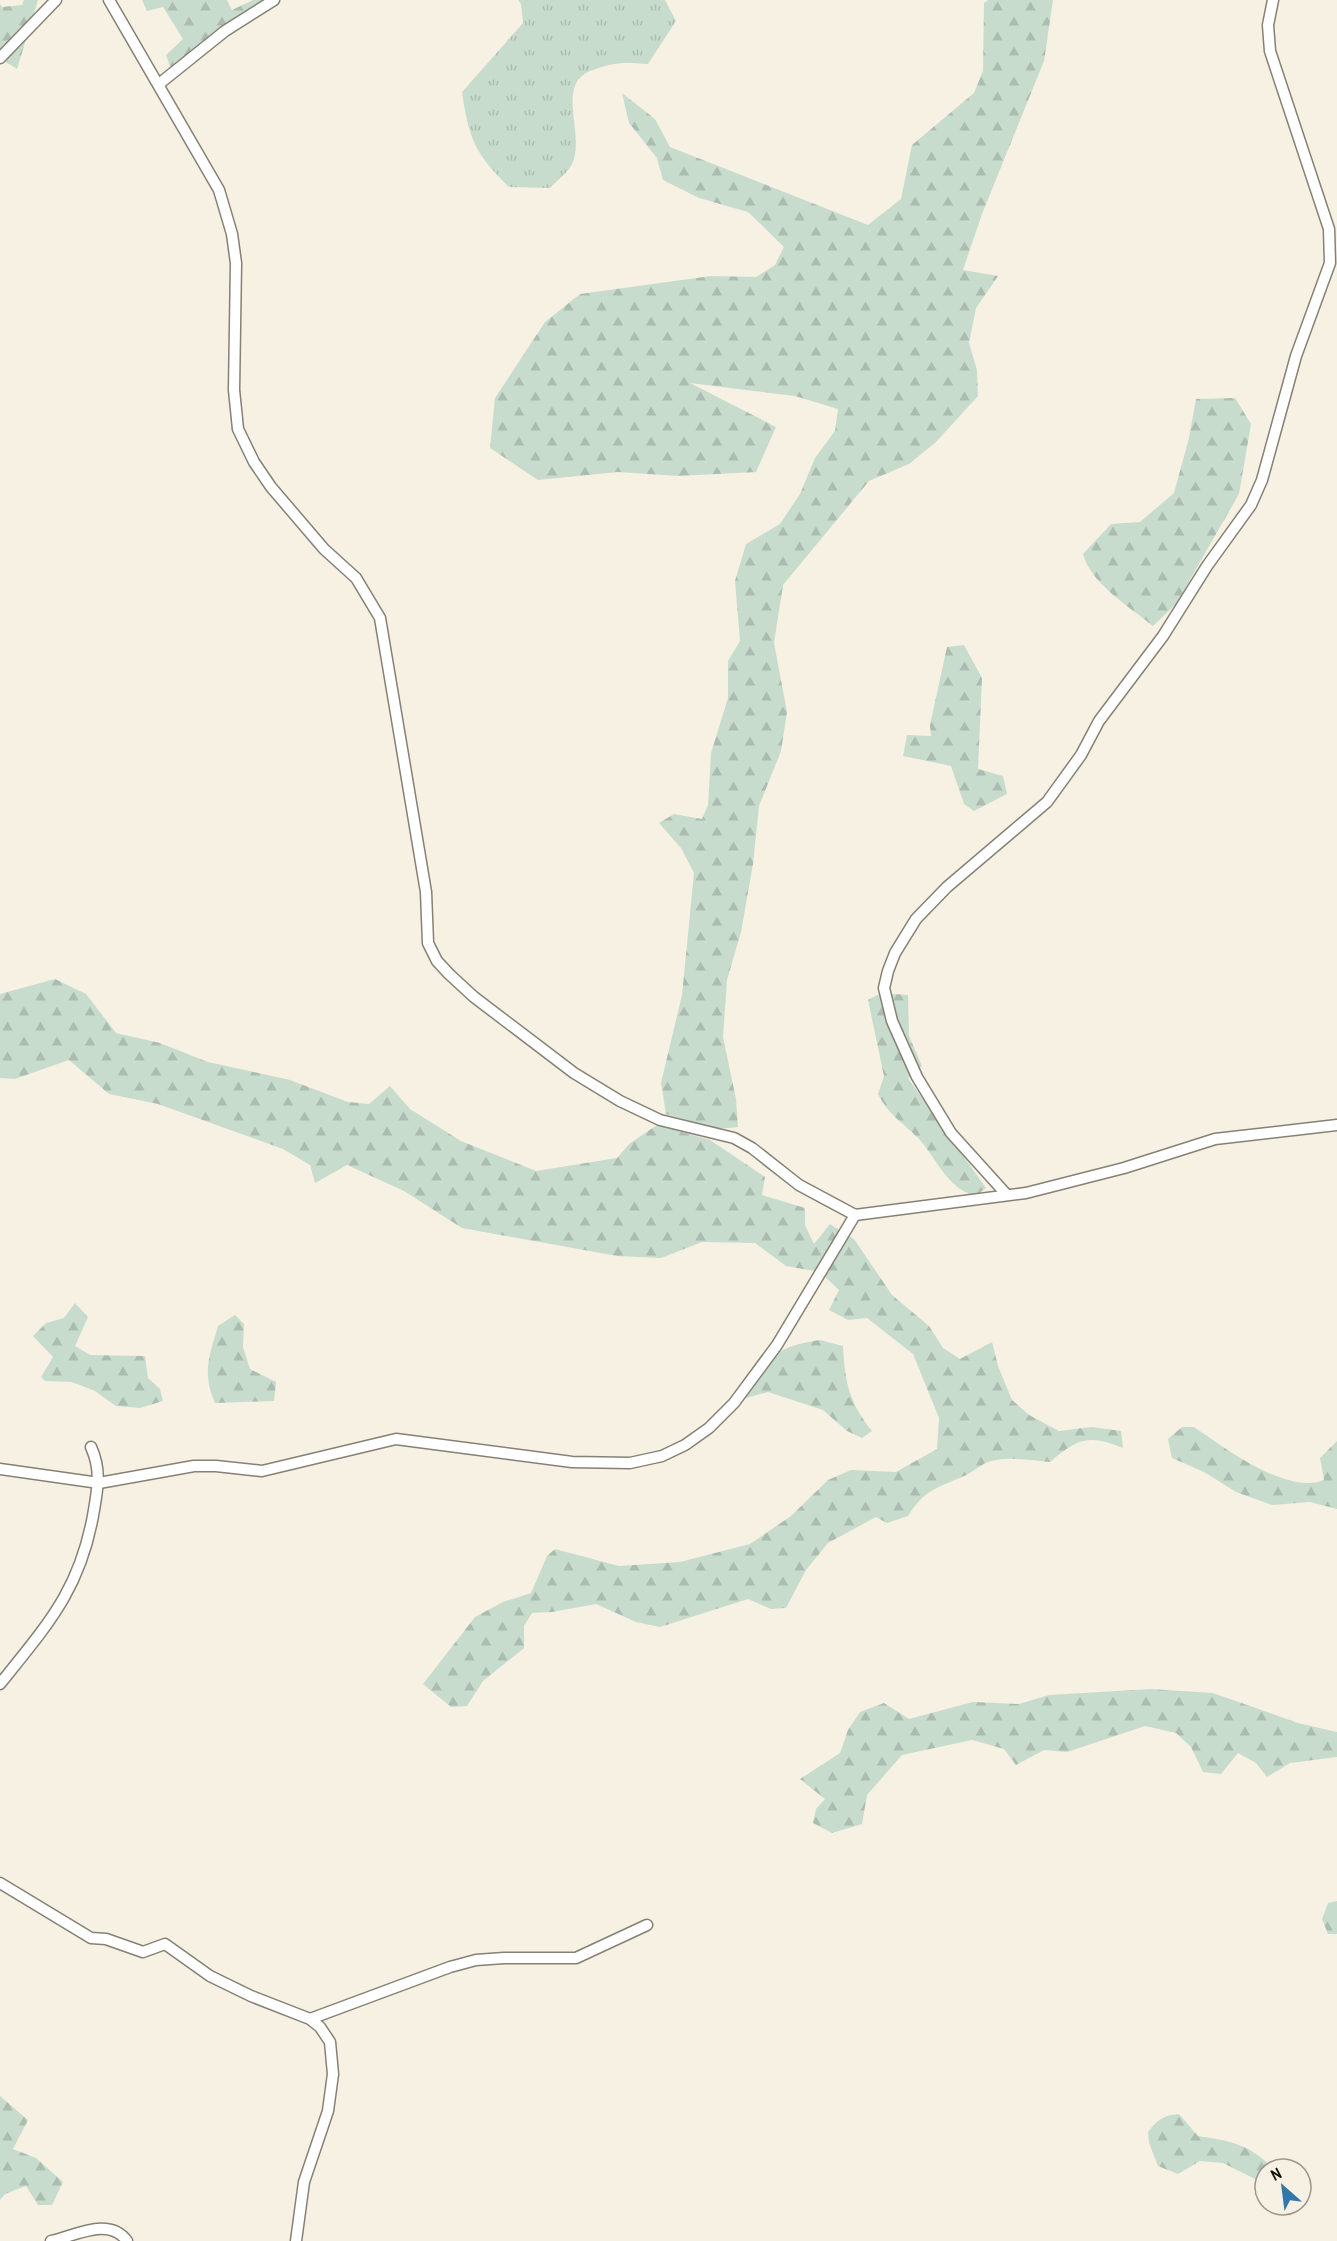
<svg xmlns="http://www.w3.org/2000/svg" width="1337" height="2241" font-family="'Archivo Narrow',sans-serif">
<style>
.grass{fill:url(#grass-tufts)}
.forest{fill:url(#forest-firs)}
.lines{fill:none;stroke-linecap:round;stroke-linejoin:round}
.minor-casing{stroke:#858174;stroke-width:13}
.minor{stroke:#fff;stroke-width:10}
</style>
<defs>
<pattern id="grass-tufts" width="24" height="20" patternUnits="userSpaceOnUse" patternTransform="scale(1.5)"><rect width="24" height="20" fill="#c8dcce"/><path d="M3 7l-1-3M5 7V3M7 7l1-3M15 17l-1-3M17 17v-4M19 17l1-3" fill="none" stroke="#abbcb0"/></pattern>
<pattern id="forest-firs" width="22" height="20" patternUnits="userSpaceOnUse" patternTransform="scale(1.5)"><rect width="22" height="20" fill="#c8dcce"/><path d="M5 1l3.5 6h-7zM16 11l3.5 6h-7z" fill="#abbcb0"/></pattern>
</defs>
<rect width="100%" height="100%" fill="#f6f1e3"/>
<path class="grass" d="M518 0H665L676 21 648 64C623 62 614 62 590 71 555 86 586 135 572 164 568 173 556 181 550 188L509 187C475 154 469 139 462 92L523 23 521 4Z"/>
<g class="forest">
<polygon points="24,0 38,0 17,69 0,58 0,4 2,7 22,5"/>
<polygon points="142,0 227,0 232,10 253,0 272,0 175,68 170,66 166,55 183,39 163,7 147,11"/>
<polygon points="988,0 1053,0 1044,61 982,214 963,270 998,276 976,308 969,343 977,370 978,396 936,442 909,464 869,481 783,585 774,643 787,712 781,751 759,806 753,864 741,932 727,980 723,1037 736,1099 738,1127 718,1129 666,1114 661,1083 682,995 694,873 681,848 659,823 674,814 702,819 708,805 711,753 728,698 728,661 740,641 735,581 746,544 780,524 800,494 815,458 835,431 838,409 795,396 690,383 776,427 756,472 678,476 618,472 538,480 490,448 495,398 545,322 580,294 711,276 756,277 775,265 784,247 748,212 699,198 663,180 657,158 629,123 622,93 655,119 670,147 868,225 901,199 912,145 974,93 983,71 984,3"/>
<path d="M1235 398 1251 424 1239 494 1176 604 1153 626C1130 607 1091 584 1083 554L1111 524 1140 522 1174 493 1189 438 1196 399Z"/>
<polygon points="964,645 982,678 978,769 1003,776 1007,794 974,811 964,804 951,766 903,756 907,735 931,736 930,725 947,647"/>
<path d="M55 979 86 994 116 1033 160 1043 208 1062 290 1080 348 1102 369 1104 390 1086 410 1109 461 1141 536 1171 617 1158 629 1144 657 1125 710 1140 765 1177 762 1195 805 1208V1225L814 1244 830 1224 854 1239 892 1295 929 1326 943 1348 960 1359 992 1342 998 1366 1012 1400 1029 1415 1059 1431 1092 1427 1121 1431 1123 1448C1089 1434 1078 1438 1050 1462 1031 1460 1006 1456 988 1462 980 1465 972 1473 964 1476 937 1488 924 1490 908 1516L887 1523 876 1517 828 1543 806 1570 786 1608 771 1609 748 1599 660 1627 636 1622 596 1604 552 1612 532 1613 524 1626V1648L483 1681 467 1706 451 1707 423 1684 475 1617 503 1602 531 1593 547 1556 555 1549 619 1566 680 1562 750 1544 791 1516 828 1480 851 1470 896 1472 937 1449 939 1418 913 1354 867 1318 848 1320 829 1310 839 1290 820 1272 786 1266 755 1243 702 1242 661 1258 617 1256 462 1228 404 1191 347 1165 315 1183 310 1165 283 1149 158 1104 109 1094 69 1060 15 1079 0 1078V994Z"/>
<path d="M881 993 908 995 909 1036 922 1066 908 1078 986 1188 975 1196C947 1188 937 1159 919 1139 903 1122 889 1116 878 1094L884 1076 868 1000Z"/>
<polygon points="75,1303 88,1317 75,1346 90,1355 145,1356 148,1378 160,1389 163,1401 140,1408 116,1406 95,1391 72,1382 45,1381 41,1377 53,1357 33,1336 46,1323 64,1318"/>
<path d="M235 1315 244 1324 243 1347 250 1369 276 1382 274 1401 215 1403C202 1373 209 1357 218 1326Z"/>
<path d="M820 1340 843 1346C845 1383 849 1402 872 1431L862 1438 847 1431 823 1410 768 1392 746 1398 741 1390C765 1356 780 1346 820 1340Z"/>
<path d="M1182 1427H1194C1225 1448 1286 1495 1324 1480L1320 1458 1337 1441V1509L1310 1502 1272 1505 1236 1492 1204 1472 1172 1458 1168 1439Z"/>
<polygon points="1151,1689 1213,1693 1298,1723 1337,1732 1337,1757 1290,1763 1267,1777 1256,1763 1238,1753 1221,1774 1203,1772 1191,1747 1176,1733 1145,1726 1067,1752 1044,1750 1016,1765 1004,1749 972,1740 902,1755 867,1795 862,1824 832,1833 813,1823 816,1809 825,1799 800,1779 840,1753 848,1730 860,1712 884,1703 909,1719 973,1702 1019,1704 1049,1695"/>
<polygon points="1337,1901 1337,1934 1328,1934 1322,1919 1328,1903"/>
<polygon points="0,2096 28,2120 13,2149 36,2158 63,2182 52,2205 38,2205 26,2186 5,2194 0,2200"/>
<path d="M1179 2114 1198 2136C1232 2141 1248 2144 1273 2168L1265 2169V2184L1223 2163 1200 2161 1178 2174 1158 2166 1149 2143 1148 2132C1157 2120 1164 2115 1179 2114Z"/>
</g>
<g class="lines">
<defs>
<g id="minor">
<polyline points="109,0 219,190 232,234 236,263 234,390 238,429 254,462 271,487 324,549 356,578 380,618 426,892 428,943 437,961 449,974 474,997 574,1073 620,1101 660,1120 734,1138 752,1148 799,1185 855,1215 1026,1193 1124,1168 1215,1139 1337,1125"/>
<polyline points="0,58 56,0"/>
<polyline points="159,84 225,31 274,0"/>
<polyline points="1007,1195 951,1133 917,1077 892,1021 884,988 888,971 895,953 916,919 947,887 1047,802 1081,755 1099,721 1163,636 1207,566 1251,505 1262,480 1296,356 1330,263 1329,229 1270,51 1268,25 1273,0"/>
<polyline points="0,1469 99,1483 194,1466 216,1466 262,1471 396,1439 572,1462 630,1463 662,1456 685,1445 709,1428 734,1403 777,1345 855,1215"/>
<path d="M0 1684C48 1624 81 1589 94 1510 98 1487 101 1469 91 1447"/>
<polyline points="0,1883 91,1938 106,1939 143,1952 165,1944 210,1976 251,1996 310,2019 320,2027 330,2042 333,2074 328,2111 304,2182 296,2241"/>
<polyline points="310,2019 450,1967 476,1960 504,1958 576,1958 647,1925"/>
<path d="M51 2241C75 2236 109 2216 127 2241"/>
</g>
</defs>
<use href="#minor" class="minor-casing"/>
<use href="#minor" class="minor"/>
</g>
<g transform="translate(1283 2187) rotate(332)"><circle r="28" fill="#f6f1e3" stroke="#9a978c" stroke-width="1.5"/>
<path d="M0-4.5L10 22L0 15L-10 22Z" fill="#3177ac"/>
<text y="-9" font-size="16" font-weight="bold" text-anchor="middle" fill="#110f0a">N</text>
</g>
</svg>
